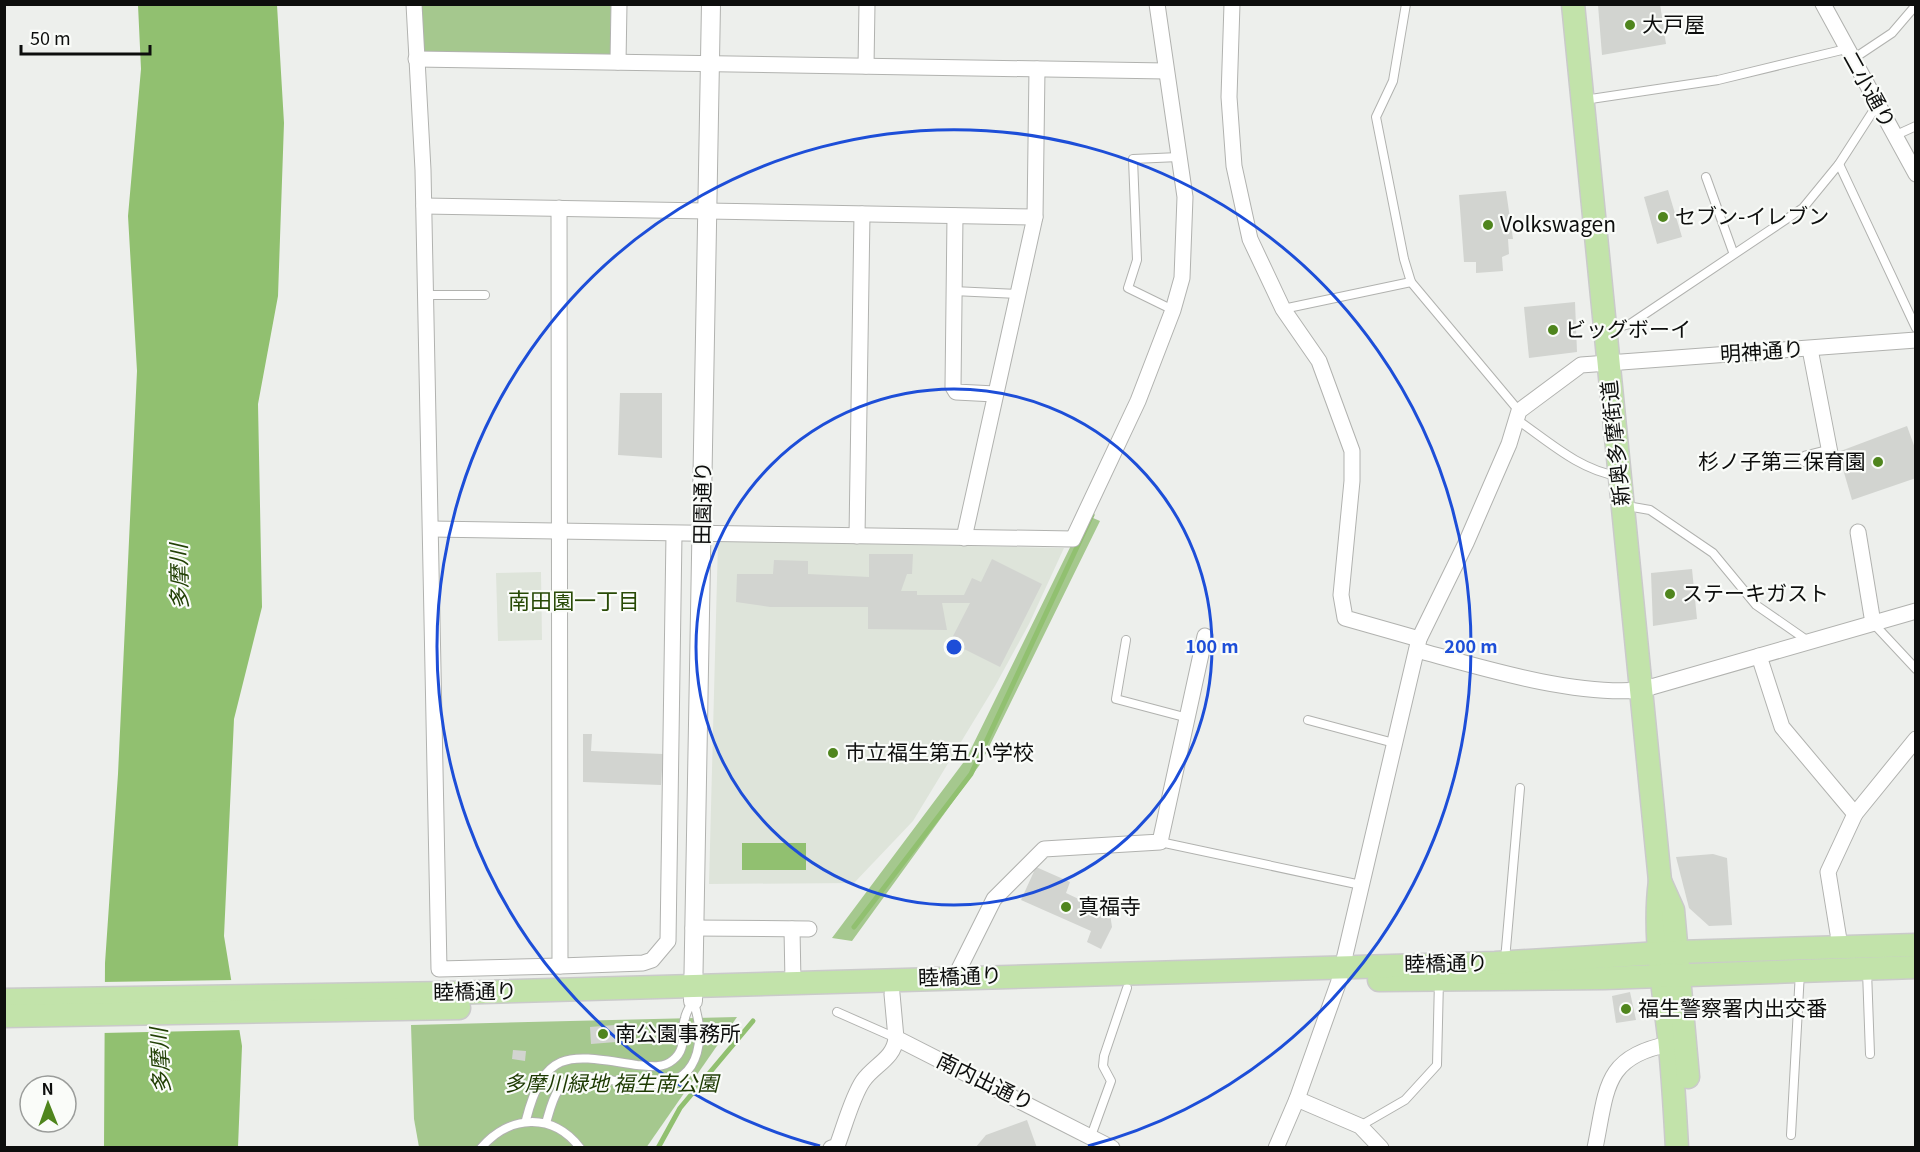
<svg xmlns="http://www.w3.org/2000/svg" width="1920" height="1152" font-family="Georgia,'Noto Sans JP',serif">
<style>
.built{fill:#dee4da}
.green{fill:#a5c88e}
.forest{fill:#91c070}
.pier{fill:#edefec}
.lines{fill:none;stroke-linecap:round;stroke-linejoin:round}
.stream{stroke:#91c070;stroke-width:5}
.building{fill:#d2d4d0}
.service-casing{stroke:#b1b2af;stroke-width:10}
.minor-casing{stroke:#b1b2af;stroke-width:17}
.tertiary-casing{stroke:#b1b2af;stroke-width:20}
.primary-casing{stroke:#cacaca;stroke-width:25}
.service{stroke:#fff;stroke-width:8}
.minor{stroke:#fff;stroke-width:15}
.tertiary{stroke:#fff;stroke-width:18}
.primary{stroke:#c2e3aa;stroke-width:22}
.ring{fill:none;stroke:#1d4ed8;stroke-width:3}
.poi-dot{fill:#4f851d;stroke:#fafcf9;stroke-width:2}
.labels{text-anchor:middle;stroke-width:4.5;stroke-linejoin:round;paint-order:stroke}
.poi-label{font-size:21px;fill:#0d0e0d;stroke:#fafcf9;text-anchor:start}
.street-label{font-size:21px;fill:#0d0e0d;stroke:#fafcf9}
.park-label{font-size:21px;font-style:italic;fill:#1c3900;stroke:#fafcf9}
.water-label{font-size:22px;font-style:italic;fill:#224005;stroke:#fafcf9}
.neighbourhood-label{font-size:22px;fill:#284a06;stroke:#fafcf9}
.centre{fill:#1d4ed8;stroke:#fafcf9;stroke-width:3}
.ring-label{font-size:18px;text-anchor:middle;font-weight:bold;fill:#1d4ed8;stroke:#fafcf9;stroke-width:4.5;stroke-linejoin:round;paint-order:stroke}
</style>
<rect width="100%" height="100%" fill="#edefec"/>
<g class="built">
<polygon points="718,541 1064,548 1029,624 995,686 913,821 854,883 709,884"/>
<polygon points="541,572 542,640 498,641 496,573"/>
</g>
<g class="green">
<polygon points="418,5 611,5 610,59 421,56"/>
<polygon points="1086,515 1100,521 981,763 852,941 832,938 966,759"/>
<polygon points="737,1017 646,1148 419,1147 414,1119 411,1025"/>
</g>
<g class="forest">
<polygon points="138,5 277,5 284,123 278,296 258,404 262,607 234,719 224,936 242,1046 238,1147 104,1148 105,963 118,774 137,371 128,216 141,69"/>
<rect x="742" y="843" width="64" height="27"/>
</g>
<polygon class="pier" points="235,980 243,1030 102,1033 102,982"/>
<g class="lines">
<g class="stream">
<polyline points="854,927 971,774 1092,515"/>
<polyline points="658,1148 680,1108 753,1021"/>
</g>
</g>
<g class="building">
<polygon points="1605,4 1660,4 1666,44 1602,55 1598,5"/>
<polygon points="1668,190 1682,237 1657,244 1644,197"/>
<polygon points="1506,191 1513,239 1508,239 1509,254 1502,257 1503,271 1476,273 1476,262 1464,262 1459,195"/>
<polygon points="1575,302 1577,352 1529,358 1524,307"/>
<polygon points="620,393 662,393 662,458 618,455"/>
<polygon points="1907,426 1916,451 1916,478 1852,500 1838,452"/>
<polygon points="869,554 913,554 912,574 907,574 901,591 917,591 917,595 964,595 972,578 981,582 992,559 1042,584 1000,667 950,642 970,603 942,603 947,630 868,629 868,607 770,607 736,602 737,574 773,574 774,560 808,561 808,574 869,577"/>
<polygon points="1692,569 1697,619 1653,626 1651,573"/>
<polygon points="583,734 592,734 591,751 663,754 661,785 583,782"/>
<polygon points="1713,854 1727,858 1732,925 1709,926 1689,908 1676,857"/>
<polygon points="1036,867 1070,882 1066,893 1110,914 1112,927 1101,949 1087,942 1091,931 1021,900"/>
<polygon points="1630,992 1636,1020 1616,1023 1612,996"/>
<polygon points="615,1025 616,1042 591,1044 590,1027"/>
<polygon points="513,1050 526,1051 525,1061 512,1059"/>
<polygon points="1027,1120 1037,1148 975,1148 986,1135"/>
</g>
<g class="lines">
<defs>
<g id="service">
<polyline points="1406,4 1393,81 1376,117 1404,259 1411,282 1519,411"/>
<polyline points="1853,59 1892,33 1916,5"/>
<polyline points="1584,100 1718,80 1846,49"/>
<polyline points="1894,136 1916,126"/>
<polyline points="1839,164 1916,328"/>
<polyline points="1706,177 1733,252"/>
<polyline points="953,291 1019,294"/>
<polyline points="427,295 485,295"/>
<polyline points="1283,309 1411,282"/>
<polyline points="1173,310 1128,288 1137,260 1133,159 1179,157"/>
<polyline points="1607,330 1630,324 1803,208 1839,164 1877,105"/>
<path d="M1516 419C1548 441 1579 470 1618 476"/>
<polyline points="1627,506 1650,510 1713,553 1756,605 1808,641"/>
<polyline points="1873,623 1916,669"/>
<polyline points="1126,640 1116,699 1188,718"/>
<polyline points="1308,720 1394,743"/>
<polyline points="1160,842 1361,885"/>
<polyline points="1505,960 1520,788"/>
<polyline points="1867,971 1870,1054"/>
<polyline points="837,1012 896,1038"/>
<path d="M526 1120C545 1046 571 1055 637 1065 650 1066 662 1069 673 1060 688 1048 680 1033 685 1018 686 1012 690 1006 693 1001 705 1033 703 1080 658 1084 633 1086 605 1078 580 1076 555 1083 553 1100 546 1123"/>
<polyline points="1360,1126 1405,1100 1437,1065 1439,980"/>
<polyline points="1791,1135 1800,972"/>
<polyline points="1091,1136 1111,1081 1103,1066 1104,1056 1127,988"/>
<path d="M481 1148C509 1115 553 1112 580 1148"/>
</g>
<g id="minor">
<polyline points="414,4 423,170 439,969 560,966"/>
<polyline points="1232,4 1229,97 1234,166 1250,239 1283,309 1319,361 1352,451 1352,481 1341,595 1345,618 1419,639"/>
<polyline points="1823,4 1916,174"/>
<polyline points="416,59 1166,71"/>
<polyline points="618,62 619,4"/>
<polyline points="866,66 867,4"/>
<polyline points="424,206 1035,217"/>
<polyline points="559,208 560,966 643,963 652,960 668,941 674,534"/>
<polyline points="955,216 953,387 956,392 995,394"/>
<polyline points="1806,459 1830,453 1810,349"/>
<polyline points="431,529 1073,539 1138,401 1173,310 1182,278 1185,197 1157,4"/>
<polyline points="1858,532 1873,623"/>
<polyline points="857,536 862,214"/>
<polyline points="964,538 1035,217 1037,69"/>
<path d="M1417 650C1483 668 1573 696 1641 690L1916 611"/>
<polyline points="1759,656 1782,727 1855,814"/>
<polyline points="693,928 809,929"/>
<polyline points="792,929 793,982"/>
<polyline points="1840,946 1828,872 1855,814 1916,739"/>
<polyline points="955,977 994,899 1044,849 1160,842 1205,636"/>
<polyline points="892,994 896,1038 1112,1148"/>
<polyline points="1297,1099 1360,1126 1381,1148"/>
<path d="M831 1148 837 1146C844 1128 852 1097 863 1081 874 1065 894 1059 896 1038"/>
<polyline points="1276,1148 1297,1099 1339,981 1419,639 1466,543 1509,444 1519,411 1581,365 1916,340"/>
<path d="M1595 1148C1607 1090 1603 1056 1670 1044"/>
</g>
<polyline id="tertiary" points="693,1001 711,4"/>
<g id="primary">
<path d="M1573 4 1660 881C1653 933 1663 985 1669 1037 1673 1074 1675 1111 1677 1148"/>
<polyline points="1660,881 1673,910 1688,1077"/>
<polyline points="1379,980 1604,978 1916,967"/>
<polyline points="4,1000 450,993 1495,963 1677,952 1916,945"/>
<polyline points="4,1016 459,1008"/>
</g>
</defs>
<use href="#service" class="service-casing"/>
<use href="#minor" class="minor-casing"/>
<use href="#tertiary" class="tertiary-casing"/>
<use href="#primary" class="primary-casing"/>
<use href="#service" class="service"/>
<use href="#minor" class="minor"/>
<use href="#tertiary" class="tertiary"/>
<use href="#primary" class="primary"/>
</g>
<g class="ring">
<circle cx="954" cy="647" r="258"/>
<path d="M820 1146A517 517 0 1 1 1088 1146"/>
</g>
<g class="poi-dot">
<circle cx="1630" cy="25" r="6"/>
<circle cx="1663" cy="217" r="6"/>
<circle cx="1488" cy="225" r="6"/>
<circle cx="1553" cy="330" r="6"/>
<circle cx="1878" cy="462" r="6"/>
<circle cx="1670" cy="594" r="6"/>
<circle cx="833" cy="753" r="6"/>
<circle cx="1066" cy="907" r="6"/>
<circle cx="1626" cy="1009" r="6"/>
<circle cx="603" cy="1034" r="6"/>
</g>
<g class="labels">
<g class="poi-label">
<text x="1642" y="32">大戸屋</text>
<text x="1675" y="224">セブン-イレブン</text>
<text x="1500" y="232">Volkswagen</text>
<text x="1565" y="337">ビッグボーイ</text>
<text x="1866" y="469" text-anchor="end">杉ノ子第三保育園</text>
<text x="1682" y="601">ステーキガスト</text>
<text x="845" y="760">市立福生第五小学校</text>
<text x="1078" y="914">真福寺</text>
<text x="1638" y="1016">福生警察署内出交番</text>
<text x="615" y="1041">南公園事務所</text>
</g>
<g class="street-label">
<text transform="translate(1869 90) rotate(61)" y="7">二小通り</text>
<text transform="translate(1762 352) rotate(-4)" y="7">明神通り</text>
<text transform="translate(1616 443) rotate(-96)" y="7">新奥多摩街道</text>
<text transform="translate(703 503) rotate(-89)" y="7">田園通り</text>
<text transform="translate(1446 964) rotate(-1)" y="7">睦橋通り</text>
<text transform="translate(960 977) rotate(-2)" y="7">睦橋通り</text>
<text transform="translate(475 992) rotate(-1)" y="7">睦橋通り</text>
<text transform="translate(985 1082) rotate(26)" y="7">南内出通り</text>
</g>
<g class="park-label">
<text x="611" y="1091">多摩川緑地 福生南公園</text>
</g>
<g class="water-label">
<text transform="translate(179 577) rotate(-91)" y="8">多摩川</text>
<text transform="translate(160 1061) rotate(-93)" y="8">多摩川</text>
</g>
<g class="neighbourhood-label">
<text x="574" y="609">南田園一丁目</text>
</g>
</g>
<circle cx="954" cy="647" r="9" class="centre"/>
<g class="ring-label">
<text x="1212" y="653">100 m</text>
<text x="1471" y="653">200 m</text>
</g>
<rect width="1920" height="1152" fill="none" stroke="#0d0e0d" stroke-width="12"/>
<g transform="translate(48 1104) rotate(359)"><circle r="28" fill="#fafcf9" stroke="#9b9d9b" stroke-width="1.5"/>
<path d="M0-4.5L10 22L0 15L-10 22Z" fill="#4f851d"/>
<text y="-9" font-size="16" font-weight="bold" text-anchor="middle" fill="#0d0e0d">N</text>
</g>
<path d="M21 45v9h129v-9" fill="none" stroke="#0d0e0d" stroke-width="3"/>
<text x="30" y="45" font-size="18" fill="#0d0e0d" stroke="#fafcf9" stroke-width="4.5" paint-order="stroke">50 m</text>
</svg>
